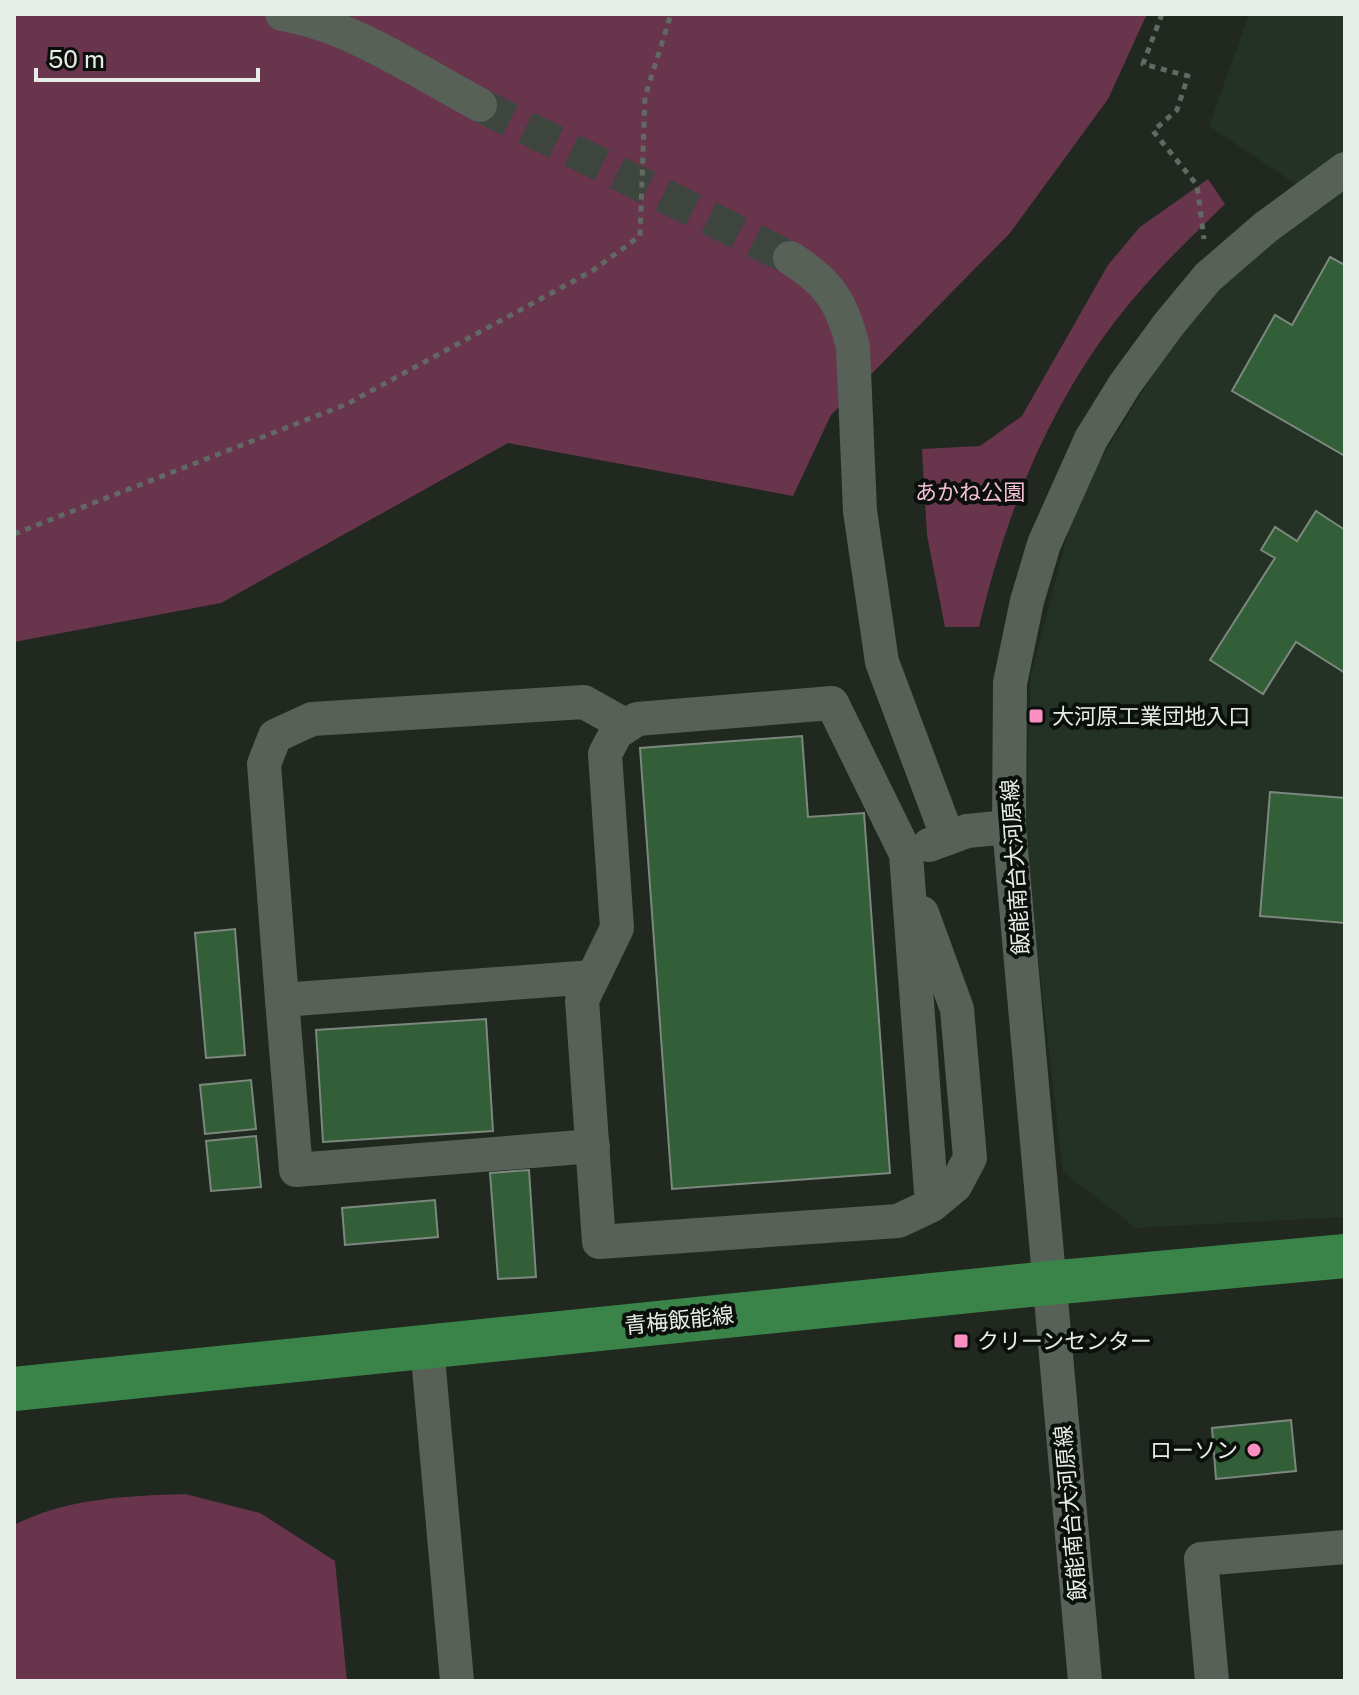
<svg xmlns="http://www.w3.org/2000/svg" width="1359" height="1695" font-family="'Public Sans','Noto Sans JP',sans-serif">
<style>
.built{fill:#243225}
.green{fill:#69354d}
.building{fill:#325f37;stroke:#7c877d;stroke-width:2}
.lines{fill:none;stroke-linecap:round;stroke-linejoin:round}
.minor-tunnel{stroke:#3e453e;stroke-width:34;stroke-dasharray:34 17;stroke-linecap:butt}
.path{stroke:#626962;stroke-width:5;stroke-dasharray:6 6;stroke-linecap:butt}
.minor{stroke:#576158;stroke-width:34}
.major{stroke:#3a8349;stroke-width:44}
.poi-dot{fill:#fc8fc2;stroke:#0c100c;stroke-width:3}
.labels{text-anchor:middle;stroke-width:8;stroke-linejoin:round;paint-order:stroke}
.park-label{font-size:22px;fill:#f4bfd5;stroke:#0c100c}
.poi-label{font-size:22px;fill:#e6ece6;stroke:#0c100c;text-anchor:start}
.street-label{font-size:22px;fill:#e6ece6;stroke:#0c100c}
</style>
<rect width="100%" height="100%" fill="#202820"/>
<polygon class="built" points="1249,14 1345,14 1345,1217 1136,1228 1063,1172 1025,842 1031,675 1077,498 1192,311 1315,197 1209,126"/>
<g class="green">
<polygon points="14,14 1147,14 1108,99 1010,233 831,415 793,496 508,443 221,603 14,642"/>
<path d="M1208 179 1225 204C1188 240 1149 277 1117 319 1047 409 1005 517 979 627H945L927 535 922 449 980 446 1022 416 1108 265 1140 227Z"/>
<path d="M185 1494 260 1513 335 1561 347 1681H14V1525C67 1498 126 1496 185 1494Z"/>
</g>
<g class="building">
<polygon points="1330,257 1345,265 1345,456 1232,391 1275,315 1292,325"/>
<polygon points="1316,511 1345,530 1345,673 1296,642 1263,694 1210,660 1275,558 1261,550 1275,527 1297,541"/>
<polygon points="802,736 808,817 864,813 890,1173 672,1189 640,748"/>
<polygon points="1270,792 1345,798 1345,923 1260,916"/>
<polygon points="235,929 245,1055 206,1058 195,933"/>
<polygon points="486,1019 493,1131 323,1142 316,1030"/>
<polygon points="251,1080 256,1129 205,1134 200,1085"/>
<polygon points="256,1136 261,1187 211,1191 206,1141"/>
<polygon points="529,1170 536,1277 498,1279 490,1173"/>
<polygon points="435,1200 438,1237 345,1245 342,1208"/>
<polygon points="1291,1420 1296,1471 1216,1479 1212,1428"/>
</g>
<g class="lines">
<polyline class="minor-tunnel" points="480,105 790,258"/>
<g class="path">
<polyline points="1162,14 1143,64 1188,76 1177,110 1153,131 1197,185 1204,239"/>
<polyline points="14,534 347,404 592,271 640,236 645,97 671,14"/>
</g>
<g class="minor">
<path d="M282 14C353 26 418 72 480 105"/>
<path d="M790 258C829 282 842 302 853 347L860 511 882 662 948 838"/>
<polygon points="832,703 906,854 932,1205 898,1221 599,1242 582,1000 617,928 605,754 616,733 637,719"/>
<polyline points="929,845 967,831 1009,827"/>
<polyline points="922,913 957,1009 970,1158 955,1186 932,1205"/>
<polyline points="282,1000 264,764 275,736 312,719 584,702 625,725"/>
<polyline points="593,1146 296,1170 282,1000 593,977"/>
<polyline points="427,1346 457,1681"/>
<polyline points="1085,1681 1009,827 1010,683 1027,601 1044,544 1091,439 1125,384 1169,324 1208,277 1266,227 1345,169"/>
<polyline points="1212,1681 1201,1559 1345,1547"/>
</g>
<polyline class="major" points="14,1389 1049,1283 1345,1256"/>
</g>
<g class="poi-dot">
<rect x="1028" y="708" width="16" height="16" rx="4"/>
<rect x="953" y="1333" width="16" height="16" rx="4"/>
<circle cx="1254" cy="1450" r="8"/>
</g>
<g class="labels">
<g class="park-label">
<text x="970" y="500">あかね公園</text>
</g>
<g class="poi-label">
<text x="1052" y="724">大河原工業団地入口</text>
<text x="977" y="1349">クリーンセンター</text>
<text x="1238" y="1458" text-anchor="end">ローソン</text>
</g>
<g class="street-label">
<text transform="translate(1015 867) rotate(-94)" y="8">飯能南台大河原線</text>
<text transform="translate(679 1320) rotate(-6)" y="8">青梅飯能線</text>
<text transform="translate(1070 1513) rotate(-95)" y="8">飯能南台大河原線</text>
</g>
</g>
<rect width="1359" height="1695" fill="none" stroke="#e6ece6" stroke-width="32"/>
<path d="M36 68v12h222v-12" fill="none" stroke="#e6ece6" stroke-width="4"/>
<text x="48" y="68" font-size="24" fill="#e6ece6" stroke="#0c100c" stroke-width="6" paint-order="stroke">50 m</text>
</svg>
